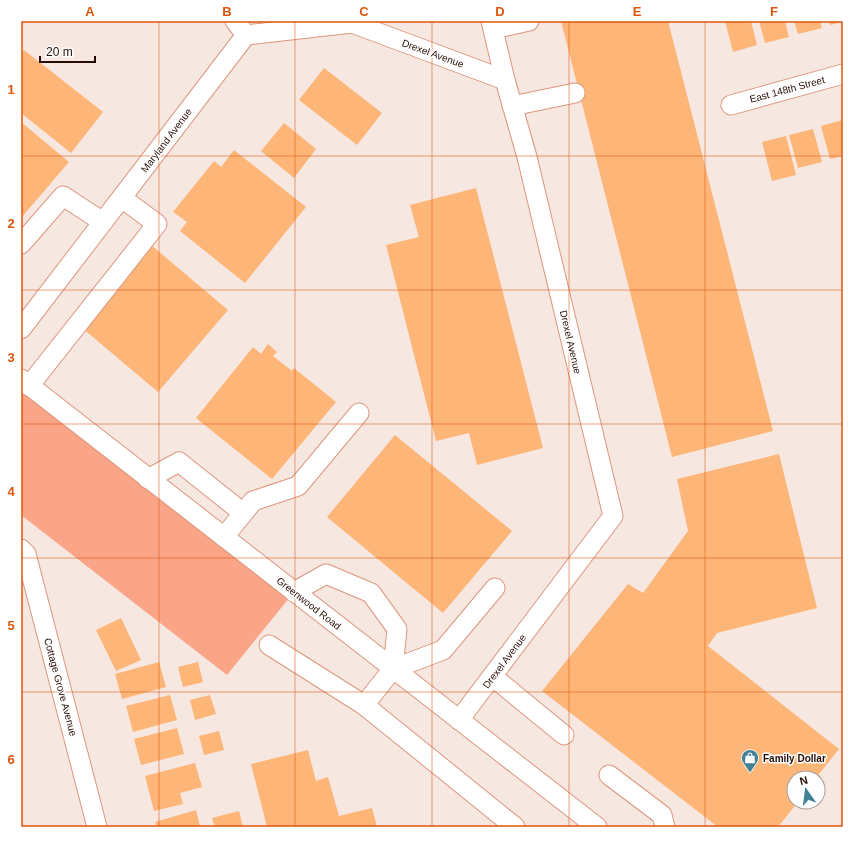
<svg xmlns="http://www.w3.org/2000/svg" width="864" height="848" font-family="Helvetica,sans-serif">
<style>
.green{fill:#faa587}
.building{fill:#fdb578}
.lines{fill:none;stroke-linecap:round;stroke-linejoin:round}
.minor-casing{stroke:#dc967d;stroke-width:21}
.minor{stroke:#fff;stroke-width:19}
.grid{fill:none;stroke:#de550c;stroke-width:1;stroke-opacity:0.55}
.labels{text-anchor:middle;stroke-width:3;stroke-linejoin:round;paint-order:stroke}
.street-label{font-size:10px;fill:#260c04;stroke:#fff}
.poi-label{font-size:10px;font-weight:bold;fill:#260c04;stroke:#fff;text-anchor:start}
.neatline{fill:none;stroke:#de550c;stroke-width:1.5}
.grid-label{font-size:13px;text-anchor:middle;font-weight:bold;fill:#de550c}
</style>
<rect width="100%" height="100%" fill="#f6e7e1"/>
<polygon class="green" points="21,380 294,592 227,675 21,515"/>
<g class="building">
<polygon points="561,21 668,21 773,431 672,457"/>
<polygon points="725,21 751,21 757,45 733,52"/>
<polygon points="759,21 785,21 789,37 765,43"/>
<polygon points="794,21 820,21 822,28 798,34"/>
<polygon points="829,21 843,21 843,22 830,25"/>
<polygon points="24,50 103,112 71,153 21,113 21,54"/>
<polygon points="324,68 382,113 357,145 299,100"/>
<polygon points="843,120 843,156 830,159 821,126"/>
<polygon points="21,122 69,162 21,218"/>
<polygon points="284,123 316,149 294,178 261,151"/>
<polygon points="813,129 822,162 798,168 789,135"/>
<polygon points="786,136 796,175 772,181 762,142"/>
<polygon points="234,150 306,207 245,283 180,231 187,222 173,212 214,161 221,167"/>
<polygon points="476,188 543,448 477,465 469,433 436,441 386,245 419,237 410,205"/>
<polygon points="151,245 228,310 158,392 81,327"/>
<polygon points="268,344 277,352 273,356 292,371 294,368 336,402 272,479 196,418 253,347 261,354"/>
<polygon points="395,435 512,531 443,613 327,517"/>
<polygon points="779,454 817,608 717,633 708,646 839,749 816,778 794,778 794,802 798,802 778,827 718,827 542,691 628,584 643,593 688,531 677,479"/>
<polygon points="121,618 141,660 116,671 96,630"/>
<polygon points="159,662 166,687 122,699 115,674"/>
<polygon points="198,662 203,682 183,687 178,667"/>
<polygon points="170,695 177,720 133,732 126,706"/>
<polygon points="210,695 216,714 195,720 190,700"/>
<polygon points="177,728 184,754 141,765 134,739"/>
<polygon points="219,731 224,750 204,755 199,736"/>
<polygon points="308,750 316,781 328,777 339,816 372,808 377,827 267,827 251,764"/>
<polygon points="195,763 202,787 180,793 183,804 154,811 145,776"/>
<polygon points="196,810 200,827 157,827 155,822"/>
<polygon points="239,811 243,827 215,827 212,818"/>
</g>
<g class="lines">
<defs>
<g id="minor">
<polyline points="235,21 246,35"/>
<polyline points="493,29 529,21"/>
<polyline points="731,105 843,74"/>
<polyline points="512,106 575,93"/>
<polyline points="21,244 63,196 103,222"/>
<polyline points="21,329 246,35 352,23 505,80"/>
<polyline points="21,379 597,827"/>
<polyline points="29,386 157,224 122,198"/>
<polyline points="148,479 179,462 243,513"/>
<polyline points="224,537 253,501 298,486 359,413"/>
<polyline points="21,549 26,554 97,827"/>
<polyline points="495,588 443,650 393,669 364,705 515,827"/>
<polyline points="294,592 326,574 371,593 397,629 393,669"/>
<polyline points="269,645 364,705"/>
<polyline points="492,676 564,735"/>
<polyline points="459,720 613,516 527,157 505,80 491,21"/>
<polyline points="609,775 662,815 665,827"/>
</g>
</defs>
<use href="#minor" class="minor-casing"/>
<use href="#minor" class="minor"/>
</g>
<path class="grid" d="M159 21V827M295 21V827M432 21V827M569 21V827M705 21V827M21 156H843M21 290H843M21 424H843M21 558H843M21 692H843"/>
<defs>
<symbol id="shop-pin" viewBox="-11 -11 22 30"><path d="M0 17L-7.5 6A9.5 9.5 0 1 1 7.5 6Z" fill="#408094" stroke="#fff"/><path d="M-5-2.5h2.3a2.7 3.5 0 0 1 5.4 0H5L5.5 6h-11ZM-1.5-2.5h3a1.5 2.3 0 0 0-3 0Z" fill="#fff"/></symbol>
</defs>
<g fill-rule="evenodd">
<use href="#shop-pin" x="740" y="748" width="20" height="27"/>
</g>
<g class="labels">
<g class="street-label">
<text transform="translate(433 53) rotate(20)" y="4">Drexel Avenue</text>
<text transform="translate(787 89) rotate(-15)" y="4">East 148th Street</text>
<text transform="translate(166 140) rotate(-53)" y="4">Maryland Avenue</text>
<text transform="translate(571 342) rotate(77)" y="4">Drexel Avenue</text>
<text transform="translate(309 603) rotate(38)" y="4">Greenwood Road</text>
<text transform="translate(504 661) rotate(-53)" y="4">Drexel Avenue</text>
<text transform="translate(61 687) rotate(75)" y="4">Cottage Grove Avenue</text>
</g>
<g class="poi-label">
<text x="763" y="762">Family Dollar</text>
</g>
</g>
<rect width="864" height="848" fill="none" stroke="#ffffff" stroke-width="44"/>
<g transform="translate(806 790) rotate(346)"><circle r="19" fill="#ffffff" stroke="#a89e9b"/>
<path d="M0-3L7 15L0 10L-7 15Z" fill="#408094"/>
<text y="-6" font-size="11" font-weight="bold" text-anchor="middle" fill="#260c04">N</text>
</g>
<path d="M40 56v6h55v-6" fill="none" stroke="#260c04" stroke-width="2"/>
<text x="46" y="56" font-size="12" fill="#260c04" stroke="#ffffff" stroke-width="3" paint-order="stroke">20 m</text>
<rect x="22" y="22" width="820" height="804" class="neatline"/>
<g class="grid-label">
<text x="90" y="16">A</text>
<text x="227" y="16">B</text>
<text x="364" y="16">C</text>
<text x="500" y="16">D</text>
<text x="637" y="16">E</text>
<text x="774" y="16">F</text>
<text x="11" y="94">1</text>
<text x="11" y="228">2</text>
<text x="11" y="362">3</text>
<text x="11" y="496">4</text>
<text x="11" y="630">5</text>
<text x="11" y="764">6</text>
</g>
</svg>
